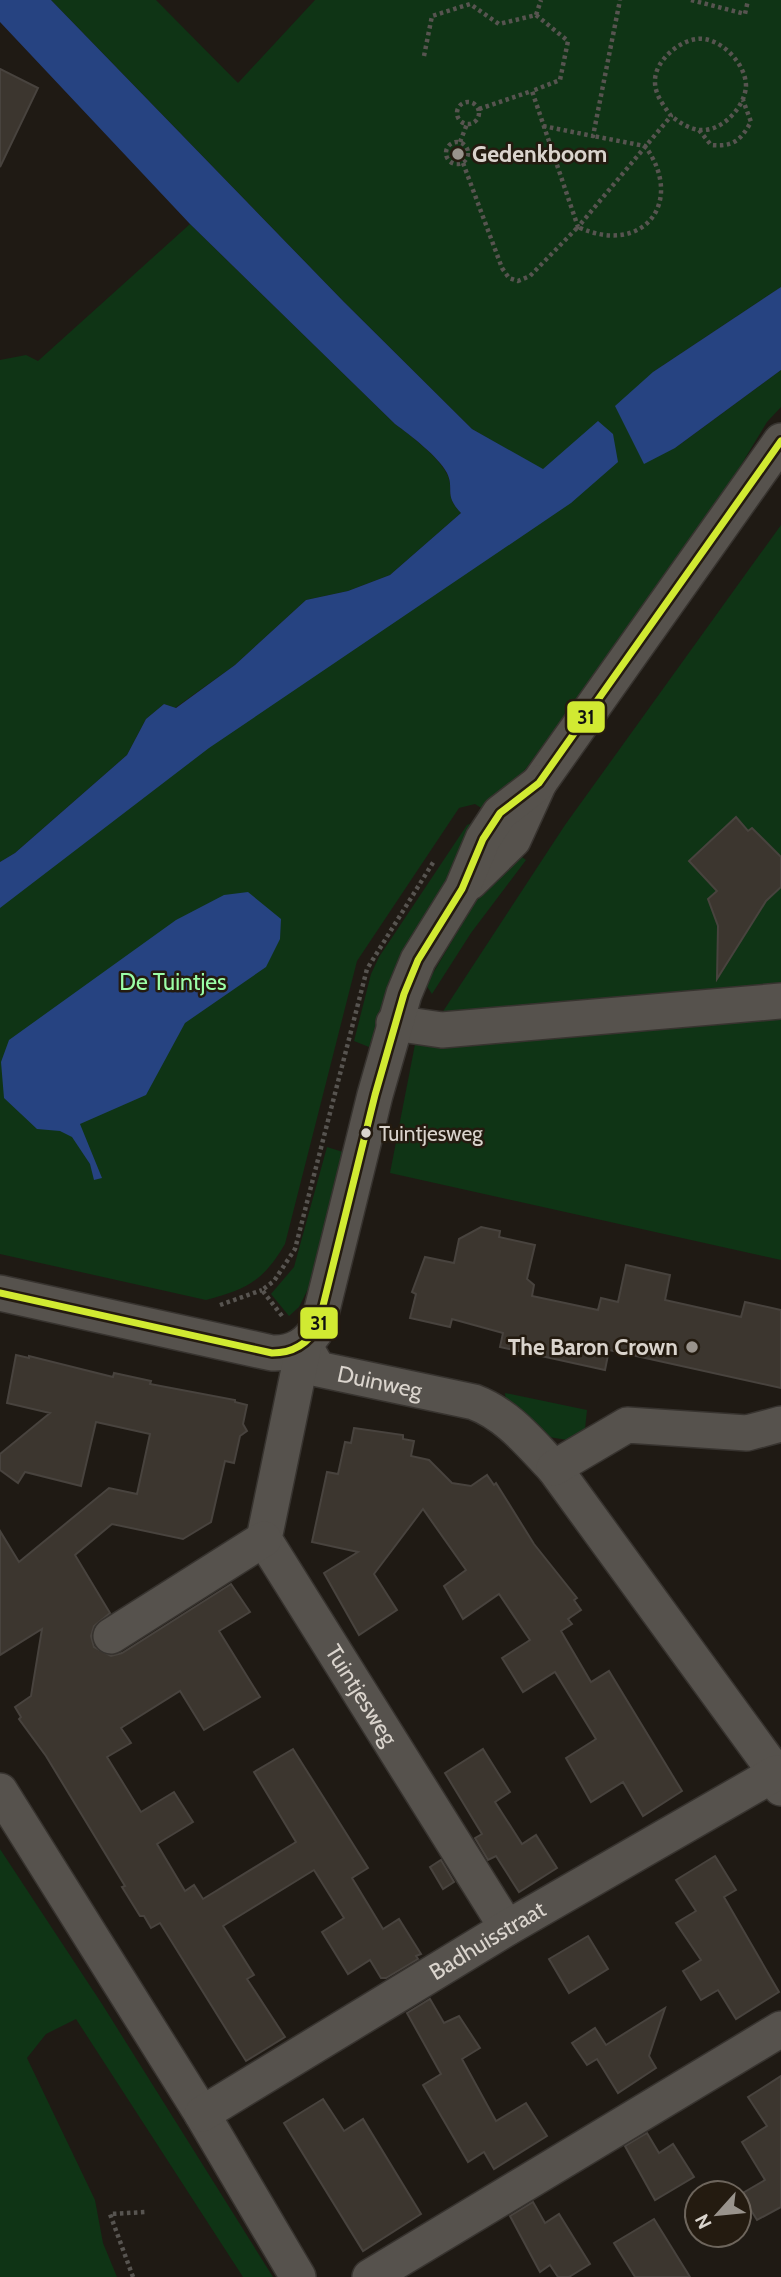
<svg xmlns="http://www.w3.org/2000/svg" width="781" height="2277" font-family="Cabin,sans-serif">
<style>
.green{fill:#0f3415}
.water{fill:#264381}
.building{fill:#3c362f;stroke:#48433e;stroke-width:2}
.lines{fill:none;stroke-linecap:round;stroke-linejoin:round}
.minor-casing{stroke:#37332f;stroke-width:38}
.path{stroke:#575450;stroke-width:4.5;stroke-dasharray:3.5 3.5;stroke-linecap:butt}
.minor{stroke:#56524d;stroke-width:35}
.bus-1-casing{stroke:#241b10;stroke-width:12}
.bus-1{stroke:#d1ea32;stroke-width:7}
.poi-dot{fill:#99938c;stroke:#241b10;stroke-width:2.5}
.bus-dot{fill:#dad4cd;stroke:#241b10;stroke-width:2.5}
.labels{text-anchor:middle;stroke-width:5;stroke-linejoin:round;paint-order:stroke}
.bus-label{font-size:21px;fill:#dad4cd;stroke:#241b10;text-anchor:start}
.poi-label{font-size:23px;font-weight:bold;fill:#dad4cd;stroke:#241b10;text-anchor:start}
.park-label{font-size:23px;fill:#9bfea7;stroke:#241b10}
.street-label{font-size:23px;fill:#dad4cd;stroke:#241b10}
.line-badge{stroke:#241b10;stroke-width:2.5}
.pale-badge-label{font-size:19px;text-anchor:middle;font-weight:bold;fill:#111}
</style>
<rect width="100%" height="100%" fill="#1f1a14"/>
<g class="green">
<path d="M51 0H156L238 83 315 0H781V287L653 372 675 448 781 370V407L767 422 704 526 508 793 489 813 475 804 459 808 357 961 285 1244C263 1281 248 1289 206 1300L0 1254V894L543 470 472 429 344 302Z"/>
<path d="M190 224 395 424C410 435 439 457 447 474 455 490 443 494 461 513L390 575 348 591 306 600 235 665 175 708 164 704 146 719 127 755 15 853 0 862V360L26 355 38 361Z"/>
<polygon points="781,525 781,989 440,1016 565,825"/>
<polygon points="472,823 480,826 415,931 392,977 369,1047 354,1041 371,974 379,957 467,825"/>
<polygon points="514,851 526,860 471,933 432,994 426,985 475,902"/>
<polygon points="781,1018 781,1260 390,1173 417,1034"/>
<polygon points="327,1147 343,1152 309,1287 299,1307 289,1316 271,1294 294,1267"/>
<polygon points="505,1393 587,1410 585,1429 567,1440 543,1436 506,1403"/>
<polygon points="0,1849 102,2004 273,2277 243,2277 76,2019 46,2034 27,2058 95,2200 103,2243 117,2277 0,2277"/>
</g>
<g class="water">
<path d="M0 0H51L344 302 472 429 543 469 598 421 613 434 618 462 571 503 209 748 0 908V862L15 853 127 755 146 719 164 704 176 708 235 665 306 600 348 591 390 575 461 513C443 494 455 490 447 473 439 457 410 435 395 424L190 224 0 22Z"/>
<polygon points="781,287 781,370 675,448 644,464 615,406 653,372"/>
<polygon points="248,892 281,919 280,939 266,967 185,1023 146,1095 80,1124 102,1178 94,1180 90,1164 72,1137 60,1131 37,1129 4,1098 1,1062 9,1040 176,920 224,895"/>
</g>
<g class="building">
<polygon points="0,69 38,88 0,167"/>
<polygon points="736,817 748,831 752,828 781,857 781,887 766,901 717,979 718,926 708,899 717,891 689,861"/>
<polygon points="481,1227 500,1231 499,1237 535,1245 527,1279 534,1285 532,1296 598,1310 601,1298 618,1302 626,1265 670,1275 665,1300 741,1317 745,1302 781,1310 781,1388 609,1350 605,1370 500,1347 503,1333 452,1319 450,1327 410,1318 416,1294 412,1292 425,1257 454,1263 459,1239"/>
<polygon points="16,1355 29,1358 29,1356 113,1377 114,1373 151,1381 150,1384 235,1400 235,1402 247,1405 243,1424 247,1431 240,1436 234,1463 225,1461 211,1522 183,1539 112,1524 75,1555 110,1613 94,1626 91,1636 94,1647 111,1656 122,1653 231,1584 250,1612 219,1631 260,1697 204,1730 180,1691 121,1728 131,1743 107,1757 141,1812 174,1792 193,1822 157,1844 185,1891 194,1885 203,1899 296,1842 254,1772 293,1749 368,1868 352,1878 383,1929 399,1919 421,1954 416,1956 418,1959 386,1978 381,1978 370,1960 348,1974 322,1932 344,1918 314,1870 223,1926 254,1975 247,1979 285,2037 246,2061 160,1923 151,1928 144,1916 140,1916 122,1887 125,1886 46,1756 19,1719 21,1717 15,1707 31,1696 42,1629 0,1655 0,1531 19,1562 109,1488 137,1494 150,1434 96,1422 81,1486 25,1472 18,1483 0,1470 0,1454 50,1413 7,1403"/>
<polygon points="354,1428 403,1435 403,1439 414,1441 411,1456 429,1460 452,1483 471,1486 487,1475 494,1485 496,1483 534,1544 577,1598 574,1600 581,1610 568,1619 572,1624 561,1631 591,1682 609,1671 682,1791 643,1816 623,1782 591,1802 566,1758 596,1739 555,1672 523,1692 502,1658 530,1640 499,1594 463,1619 444,1586 466,1570 423,1509 374,1574 397,1610 359,1635 324,1573 358,1552 312,1542 327,1472 338,1474 345,1442 351,1443"/>
<polygon points="483,1749 510,1792 495,1802 522,1844 536,1835 557,1868 519,1892 496,1856 488,1860 475,1838 482,1834 445,1773"/>
<polygon points="715,1856 736,1890 724,1897 779,1992 736,2019 718,1990 701,2000 683,1971 701,1960 676,1923 696,1911 676,1880"/>
<polygon points="441,1860 454,1882 443,1889 430,1867"/>
<polygon points="588,1936 608,1969 569,1993 549,1959"/>
<polygon points="430,1999 444,2023 459,2016 480,2048 462,2059 496,2121 526,2103 547,2136 494,2169 484,2152 468,2162 423,2085 441,2074 407,2013"/>
<polygon points="665,2008 649,2056 656,2068 618,2093 597,2059 587,2065 572,2043 595,2028 606,2045"/>
<polygon points="781,2076 781,2207 757,2220 741,2194 765,2180 742,2142 767,2126 748,2097"/>
<polygon points="323,2099 344,2131 363,2119 421,2214 363,2251 284,2123"/>
<polygon points="647,2133 659,2153 673,2144 694,2177 655,2200 625,2146"/>
<polygon points="533,2202 545,2223 559,2214 590,2264 569,2277 558,2277 550,2265 540,2272 510,2216"/>
<polygon points="654,2219 690,2277 635,2277 614,2243"/>
</g>
<g class="lines">
<defs>
<g id="minor">
<polyline points="470,882 513,840 539,783 781,441"/>
<polyline points="394,1023 442,1030 781,1001"/>
<path d="M0 1293 272 1353C292 1354 310 1344 318 1326L375 1095 404 994 418 960 462 889 483 839 500 813 539 783"/>
<path id="s1" d="M304 1345 318 1369 474 1402C508 1415 529 1442 554 1468L776 1773 781 1788"/>
<path id="s2" d="M304 1345 264 1539 507 1928"/>
<polyline points="554,1468 627,1425 747,1433 781,1424"/>
<polyline points="111,1636 264,1539"/>
<polyline points="0,1791 202,2114 298,2277"/>
<path id="s3" d="M202 2114 507 1928 776 1773"/>
<polyline points="370,2277 781,2029"/>
</g>
</defs>
<use href="#minor" class="minor-casing"/>
<g class="path">
<polyline points="691,0 745,14 748,0"/>
<path d="M536 15 568 41 560 80 532 91 578 227 671 116C664 106 655 95 655 82 654 62 678 41 697 39 719 36 746 63 746 86 745 106 725 128 705 130 691 131 681 123 671 116"/>
<polyline points="424,56 432,16 470,4 499,24 536,15 541,0"/>
<circle cx="468" cy="113" r="11"/>
<polyline points="479,109 532,91"/>
<polyline points="543,126 593,136 620,0"/>
<path d="M699 130 711 145C733 147 740 141 751 122L743 100"/>
<circle cx="457" cy="153" r="11"/>
<polyline points="460,142 467,124"/>
<path d="M463 163 502 268 509 278 518 281 530 276 578 227C643 257 686 202 645 146L593 136"/>
<polyline points="220,1305 262,1290"/>
<polyline points="282,1316 262,1290 274,1281 295,1249 367,969 434,861"/>
<polyline points="133,2277 110,2214 145,2212"/>
</g>
<use href="#minor" class="minor"/>
<defs>
<path id="bus-1" d="M0 1293 272 1353C293 1353 308 1344 318 1326L375 1095 404 994 418 960 462 889 483 839 500 813 539 783 781 441"/>
</defs>
<use href="#bus-1" class="bus-1-casing"/>
<use href="#bus-1" class="bus-1"/>
</g>
<g class="poi-dot">
<circle cx="458" cy="154" r="7"/>
<circle cx="692" cy="1347" r="7"/>
</g>
<circle class="bus-dot" cx="366" cy="1133" r="6"/>
<g class="labels">
<g class="bus-label">
<text x="379" y="1141">Tuintjesweg</text>
</g>
<g class="poi-label">
<text x="472" y="162">Gedenkboom</text>
<text x="678" y="1355" text-anchor="end">The Baron Crown</text>
</g>
<g class="park-label">
<text x="173" y="990">De Tuintjes</text>
</g>
<g class="street-label">
<text dy="8" stroke="none"><textPath href="#s1" startOffset="91">Duinweg</textPath></text>
<text dy="8" stroke="none"><textPath href="#s2" startOffset="382">Tuintjesweg</textPath></text>
<text dy="8" stroke="none"><textPath href="#s3" startOffset="334">Badhuisstraat</textPath></text>
</g>
</g>
<g class="line-badge">
<rect x="566" y="700" width="40" height="34" rx="7" fill="#d1ea32"/>
<rect x="299" y="1306" width="40" height="34" rx="7" fill="#d1ea32"/>
</g>
<g class="pale-badge-label">
<text x="586" y="724">31</text>
<text x="319" y="1330">31</text>
</g>
<g transform="translate(718 2214) rotate(243)"><circle r="33" fill="#241b10" stroke="#6d655c" stroke-width="2"/>
<path d="M0-5L12 26L0 18L-12 26Z" fill="#99938c"/>
<text y="-10" font-size="19" font-weight="bold" text-anchor="middle" fill="#dad4cd">N</text>
</g>
</svg>
